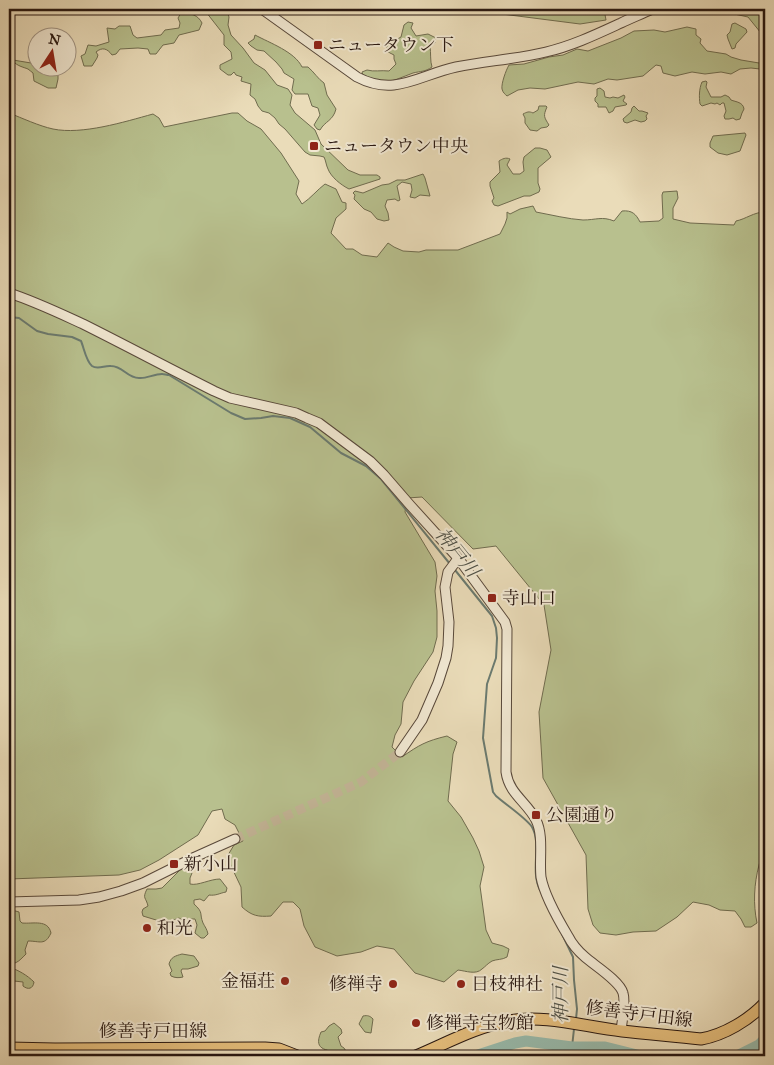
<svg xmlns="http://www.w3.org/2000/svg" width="774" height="1065" font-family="'IM FELL Great Primer','Noto Serif JP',serif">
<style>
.green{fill:#b8c08e;stroke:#706c4f}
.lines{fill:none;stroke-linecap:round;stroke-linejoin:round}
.stream{stroke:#6b7a6f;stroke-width:2}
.river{stroke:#98bcae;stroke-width:11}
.minor-tunnel{stroke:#c3b597;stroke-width:9;stroke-dasharray:9 4.5;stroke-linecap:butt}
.minor-casing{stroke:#58483a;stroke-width:11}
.major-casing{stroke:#281710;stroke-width:13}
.minor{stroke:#f1e8d2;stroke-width:9}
.major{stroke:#e5be7c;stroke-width:11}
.poi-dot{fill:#8f2418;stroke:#f1e8d2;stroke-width:2}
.labels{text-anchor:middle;stroke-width:4;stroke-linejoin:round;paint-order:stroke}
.poi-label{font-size:18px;fill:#281710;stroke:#f1e8d2;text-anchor:start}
.street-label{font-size:18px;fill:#281710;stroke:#f1e8d2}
.water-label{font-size:19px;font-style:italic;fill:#4f5147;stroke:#f1e8d2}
</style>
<rect width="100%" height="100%" fill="#eadcb9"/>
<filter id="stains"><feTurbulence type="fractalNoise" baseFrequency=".004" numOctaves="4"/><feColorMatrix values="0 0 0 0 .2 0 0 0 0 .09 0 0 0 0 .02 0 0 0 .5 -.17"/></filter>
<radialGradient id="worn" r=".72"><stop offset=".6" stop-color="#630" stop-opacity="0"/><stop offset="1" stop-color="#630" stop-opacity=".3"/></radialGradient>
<g class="green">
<path d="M205 9H217L228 14 229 17 228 25 231 35 243 48 254 63 265 70 277 85 288 89 292 95 290 105 295 113 315 130 321 144 348 170 360 175H377L380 177V179L349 189C341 185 331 177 328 169 326 165 326 161 324 157L320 156 310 155 305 152 285 129 279 124 275 118 269 113 262 111 258 106 255 99 250 95 251 84 241 81 242 77 236 75 234 72 231 75H228L220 69V65L232 59 231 52 224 45V35L206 12Z"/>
<polygon points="498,9 604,9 606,20 580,24 502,14"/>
<polygon points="618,9 765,9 765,38 748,17 725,12 668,9 626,11"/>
<path d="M181 13C191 13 198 15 202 23L199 30 179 35 174 43 163 45 156 54H150L148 49 138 48 120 49 116 54 112 55C107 48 102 47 96 52L98 55 97 58 92 66H84L81 56 85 54 88 45 96 46 109 42 107 28 115 29 119 26H130L133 35 137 38 161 35 165 30 179 28 180 23 178 18Z"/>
<path d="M408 22 413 23 411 28 416 36 428 34 436 38 435 43 430 46C431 53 430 61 432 67 425 72 421 71 413 73 407 75 401 78 395 80 386 83 371 79 363 75L362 72 367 70C374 72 381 70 389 71L396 64 394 59V55L390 53 387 51V45L401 37 404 25Z"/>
<polygon points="735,23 746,29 747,32 736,44 735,48 732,49 728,39 727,35 730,32 732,24"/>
<path d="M687 27 696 29V35L701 39 700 43 707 51 726 54 731 57 741 60 765 64V66L760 69 751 68 740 69 731 74 721 72 705 74 692 72 675 76 663 73 661 66 656 65 643 76 617 80 608 79 594 84 578 82 545 89 530 88 518 90 507 96C505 94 503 93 502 89 501 84 506 70 509 65L524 64 549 57 563 55 577 49 588 51 621 38 634 31 654 30 665 32Z"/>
<path d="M255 35C270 43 295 52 302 67H308C314 72 318 79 324 83L327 95 336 109C333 121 325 121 320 130L317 129 314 125 320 115 318 108 312 106 308 94H295L292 90 294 79 284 73 282 69 276 62 264 51 257 50 251 46 248 43 254 39Z"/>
<path d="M13 60 37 64 38 68H46L49 72 58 75V79L56 88H48L34 81 33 73C31 72 30 70 28 69 23 67 17 66 13 61Z"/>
<path d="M706 81 707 82 706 87 711 97H721L725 95 729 97 731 100C736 102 743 102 744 109L742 113 740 119 736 120 733 118 729 119H725L724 116 726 111 724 103H722L720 105 717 103 715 104 711 103 702 106 700 104C699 97 699 89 702 82Z"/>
<polygon points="600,88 604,91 605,97 610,98 613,97 618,98 624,95 625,97 623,101 627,104 626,105 615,107 613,111 609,113 606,107 598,107 598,104 595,101 595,98 597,96 597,89"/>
<path d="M539 106H546L547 107C543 116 544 117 549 125L547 127 541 128 537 131 530 130 525 123V118L523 114C527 112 529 111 533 113L538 110Z"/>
<polygon points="634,106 639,111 642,111 648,113 646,116 647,119 645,121 641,122 635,120 627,123 624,122 623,119 631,112 632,108"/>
<path d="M9 113C22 118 39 126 53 129 82 135 124 122 153 114L159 118 164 127 232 113H238L247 121 261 129 281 153 299 181 296 194 302 204C311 198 317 190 325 184L336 189 342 202 346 203V209L336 218 331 233 346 249H353L362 255 377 257 388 243 394 247 403 251 419 252 426 250H458L500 234 505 224 507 218V212L510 214 520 209 533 206 536 212C552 215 568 219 583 220 596 220 602 216 614 221L622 211C632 210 636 214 640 222L659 221 663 218 662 195 663 192 677 191 678 198 673 208V219L690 223 734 225 736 221C746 219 754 212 765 212V846C762 852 761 858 759 865 754 884 753 904 757 923L751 927H745L741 919 735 911 720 910 709 905 693 902 677 917 656 931 633 932 616 935 600 933 593 925 588 909 586 855 543 778 539 712 551 650 544 605 496 546 473 549 422 497 407 498 405 512 435 562 437 576 435 591 437 611V637L433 652 414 681 403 702 401 724 395 735 392 747 402 757C419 745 426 741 447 736L457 742 453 754 448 801 461 817 473 838 479 851 484 867 480 886 486 930 492 943 503 946 509 949 507 957C502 960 497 959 492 961 487 964 486 966 482 969 476 975 466 971 458 970L444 982 415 973 394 949 377 946 361 952 337 956 315 947 304 926 300 909 293 902H283L271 916C258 917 252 916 242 907L241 887 231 866 228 855 234 845 243 841 235 825 225 819 222 809 212 811 198 835 159 860 140 870 119 875 9 879Z"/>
<path d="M745 133 746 135 740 151 727 155 718 153 710 147V143L713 136C724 135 734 134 745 133Z"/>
<path d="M535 148H540L547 150 551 157 538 168V183L540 189 539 192 530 196H524L498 206 494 205 492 201 494 198 490 186V182L500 172 499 161C502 159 506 157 510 159L507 165 513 174H520L524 171 523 162 524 157Z"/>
<polygon points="423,174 425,178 430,196 420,195 415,198 410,197 412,190 411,184 402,182 397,186 400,200 398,201 395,199 387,200 385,206 388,213 389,220 384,221 377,219 371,212 364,209 354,199 355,195 353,193 355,191 363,193 382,185 389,184 397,180 405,180"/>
<path d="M182 868H188L192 873 190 878V884C198 886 210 879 220 879L227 888 226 892C220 893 216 896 209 895L204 901 200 899 194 900V904C204 913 199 913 203 923 205 927 207 929 208 934L204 938H201L195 933 197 925 195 919H189L184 921 179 918 166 923 143 916 142 912 143 909 148 906C146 897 142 899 147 889H156L162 888Z"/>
<path d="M9 910H12L19 912 20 921 22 923C33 924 48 919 51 933 45 946 40 941 28 941L25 950 26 954C20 960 17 964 9 964Z"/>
<path d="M182 954 194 956 199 963 198 966 188 969H182L181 971 183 977C179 978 175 978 171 976L170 973 172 971 169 964C171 957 175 956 182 954Z"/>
<path d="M9 967C18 970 27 975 34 982 33 989 28 990 23 986V982L14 981 13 982H9Z"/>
<path d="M363 1016C368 1015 370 1016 373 1019L371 1033 365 1032 359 1024Z"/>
<path d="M334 1023 341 1029 342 1033 338 1037 341 1046 344 1048 348 1054 346 1056H342C330 1048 312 1053 321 1032L325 1031 329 1026Z"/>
</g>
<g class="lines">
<g class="stream">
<path d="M9 317 19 318 37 331 48 334 72 337 81 341C84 348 86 361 92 366 98 370 105 365 111 366 123 366 127 378 139 378 146 379 154 374 162 374 164 374 167 375 169 375L231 413 245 419 261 418 273 416 290 418 310 427 341 453 366 466 381 479 450 564"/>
<path d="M455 570 492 616 496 628 497 638 496 658 487 684 483 738 493 792 496 796C505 804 526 818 532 827 542 844 530 871 540 890"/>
<polyline points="562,934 573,957 574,980 577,1009 576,1019"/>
<polyline points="572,1047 574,1029"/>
</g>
<g class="river">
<polyline points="475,1056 515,1043 526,1041 572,1047 605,1047 641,1056"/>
<polyline points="737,1056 759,1045 765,1039"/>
</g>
<polyline class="minor-tunnel" points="235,839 361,782 400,752"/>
<defs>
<g id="minor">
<path d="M262 9 357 77C395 97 419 75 456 67 486 61 517 59 546 52 572 46 597 34 621 23 631 18 642 14 652 9"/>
<path d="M9 293C34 301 59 313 83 324 127 346 170 369 214 391L230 398 296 413 307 418 319 423 370 461 384 475 410 505 458 558 494 607 505 622 507 629 506 772C509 794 527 802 536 820 544 836 539 859 541 877 544 894 559 921 568 936 572 944 578 951 585 957 594 965 620 981 623 993 626 1003 622 1020 621 1031"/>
<polyline points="400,752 422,720 438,683 446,658 448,646 449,622 445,587 448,572 454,564 458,558"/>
<polyline points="9,902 79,900 99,897 121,891 143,883 195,857 235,839"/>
</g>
<g id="major">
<polyline points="9,1048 55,1049 265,1048 279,1049 297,1056"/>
<path d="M416 1056C447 1043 475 1027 508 1021 545 1014 585 1027 622 1031 648 1034 675 1036 701 1039 724 1035 749 1020 765 1003"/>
</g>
</defs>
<use href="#minor" class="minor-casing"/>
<use href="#major" class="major-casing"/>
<use href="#minor" class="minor"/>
<use href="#major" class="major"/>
</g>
<g class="poi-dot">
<rect x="313" y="40" width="10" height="10" rx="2.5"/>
<rect x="309" y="141" width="10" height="10" rx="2.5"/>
<rect x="487" y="593" width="10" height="10" rx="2.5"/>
<rect x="531" y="810" width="10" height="10" rx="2.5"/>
<rect x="169" y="859" width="10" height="10" rx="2.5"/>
<circle cx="147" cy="928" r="5"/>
<circle cx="285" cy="981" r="5"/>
<circle cx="393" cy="984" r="5"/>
<circle cx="461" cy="984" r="5"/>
<circle cx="416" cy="1023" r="5"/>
</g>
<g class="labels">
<g class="poi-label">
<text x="328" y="51">ニュータウン下</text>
<text x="324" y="152">ニュータウン中央</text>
<text x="502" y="604">寺山口</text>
<text x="546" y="821">公園通り</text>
<text x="184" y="870">新小山</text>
<text x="157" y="934">和光</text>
<text x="275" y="987" text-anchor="end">金福荘</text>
<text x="383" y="990" text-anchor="end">修禅寺</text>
<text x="471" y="990">日枝神社</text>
<text x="426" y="1029">修禅寺宝物館</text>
</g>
<g class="street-label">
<text transform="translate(639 1014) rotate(7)" y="6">修善寺戸田線</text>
<text x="153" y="1037">修善寺戸田線</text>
</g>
<g class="water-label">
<text transform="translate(458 552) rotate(51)" y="7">神戸川</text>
<text transform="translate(560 995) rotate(-90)" y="7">神戸川</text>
</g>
</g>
<rect width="774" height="1065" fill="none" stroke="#eadcb9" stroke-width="30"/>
<rect x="10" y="10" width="754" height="1045" fill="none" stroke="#281710" stroke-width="2.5"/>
<rect x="15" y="15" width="744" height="1035" fill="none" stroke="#281710"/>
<g transform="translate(52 52) rotate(12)"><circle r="24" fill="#f1e8d2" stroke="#a19484"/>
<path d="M0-4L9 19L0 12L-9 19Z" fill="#8f2418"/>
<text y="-8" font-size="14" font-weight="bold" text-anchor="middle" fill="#281710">N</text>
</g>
<rect width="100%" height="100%" filter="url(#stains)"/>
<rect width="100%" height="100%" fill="url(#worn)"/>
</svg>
